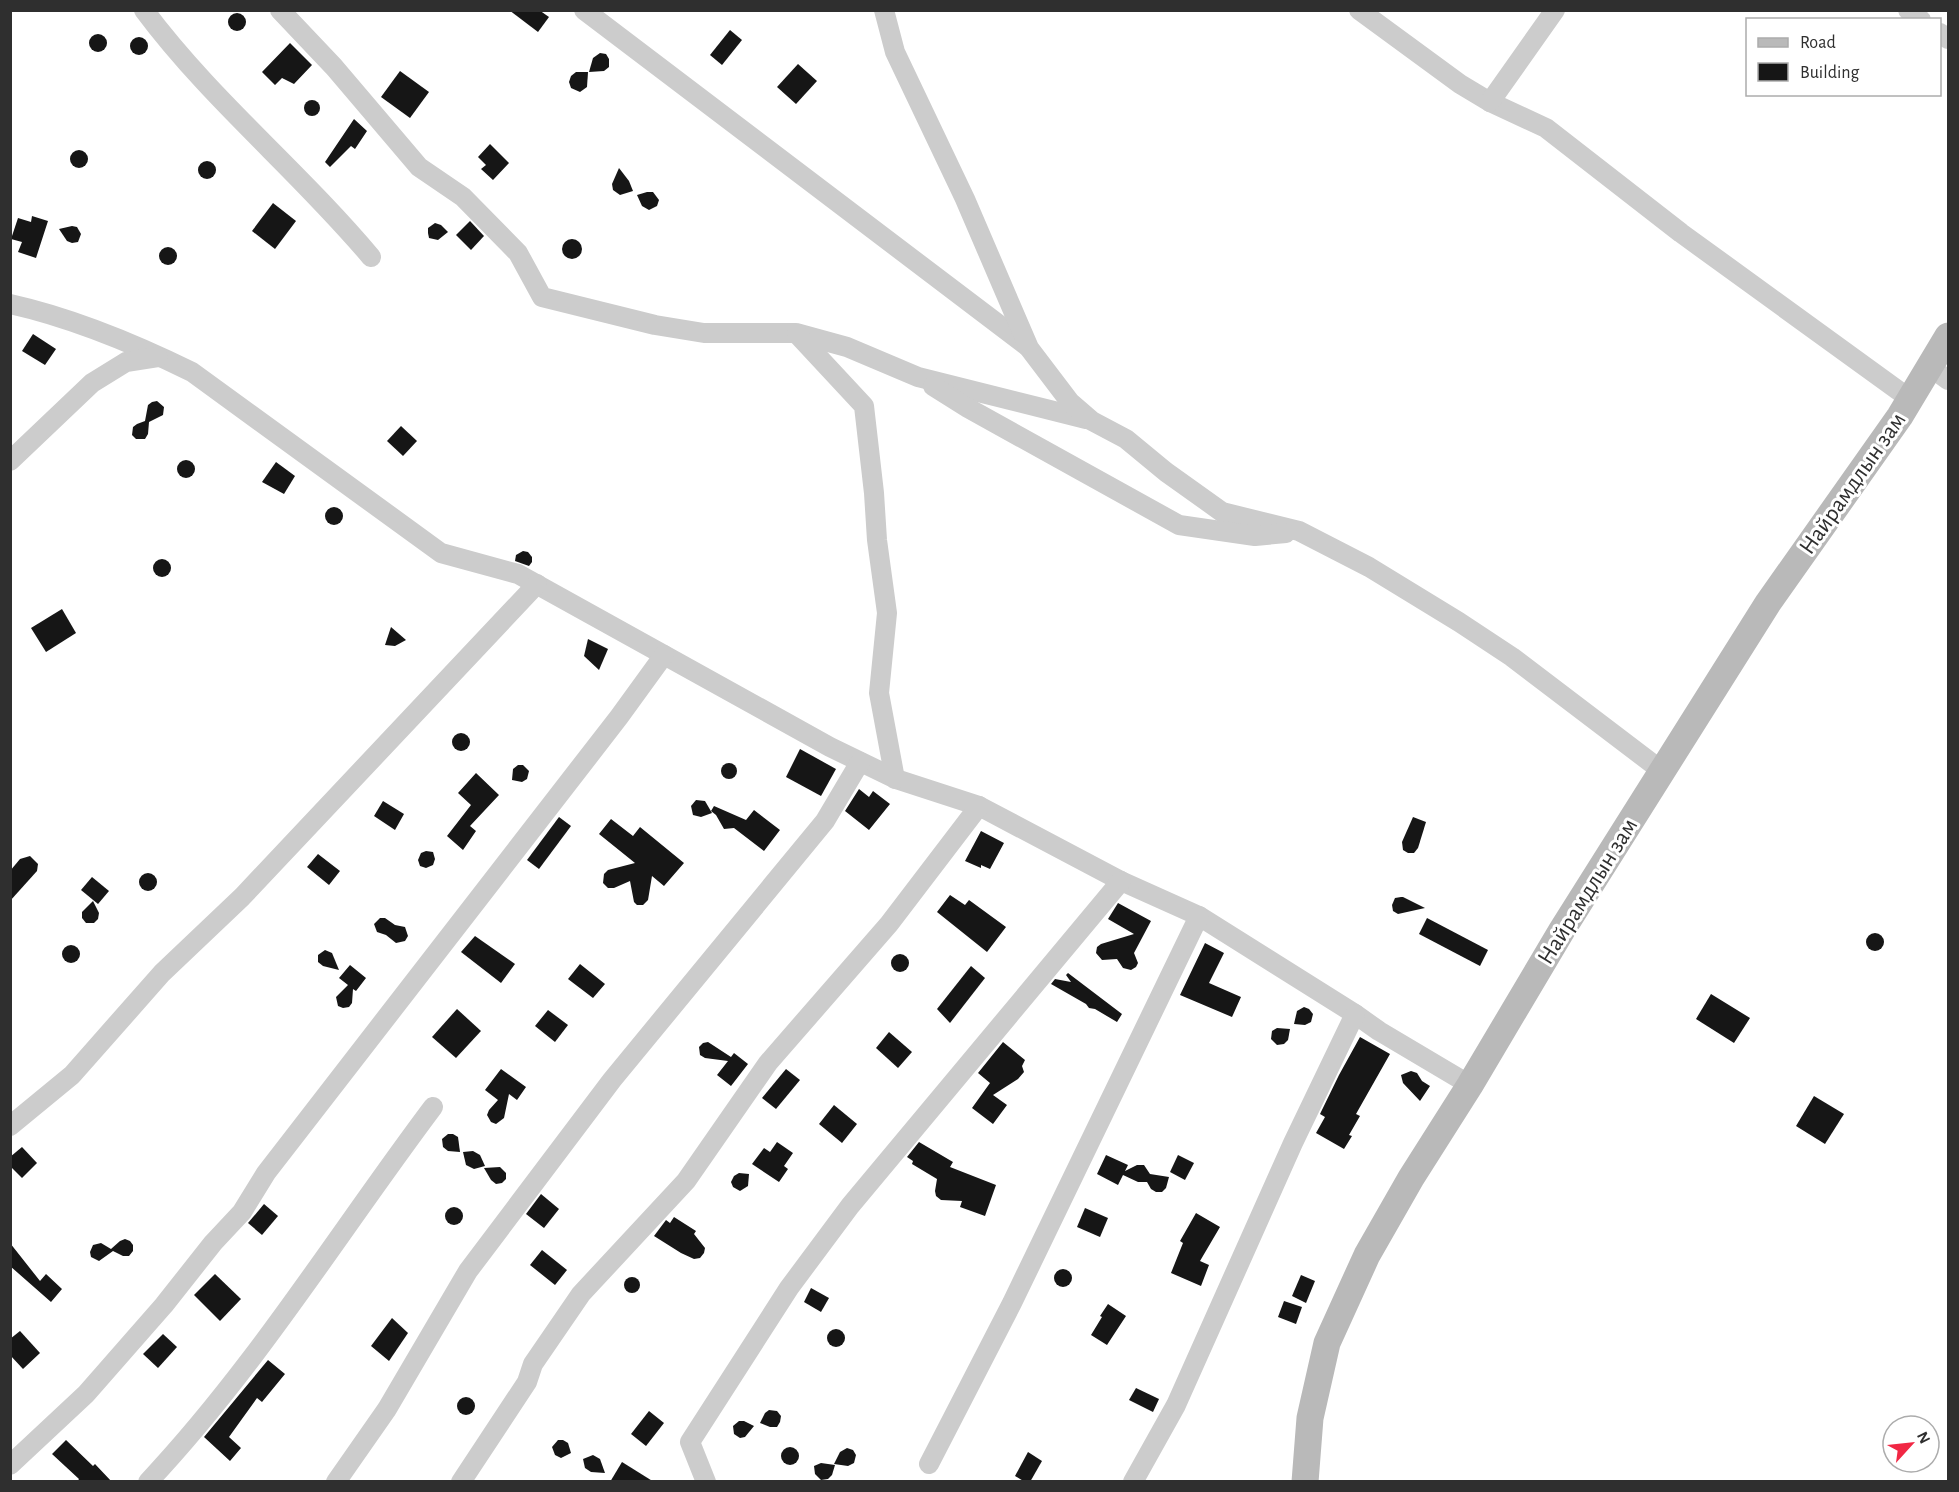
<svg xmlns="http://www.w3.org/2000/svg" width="1959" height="1492" font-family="'Alegreya Sans',sans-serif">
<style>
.building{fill:#161616}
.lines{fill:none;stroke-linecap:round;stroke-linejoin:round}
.minor{stroke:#ccc;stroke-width:20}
.secondary{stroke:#b9b9b9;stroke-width:27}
.labels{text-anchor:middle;stroke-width:6;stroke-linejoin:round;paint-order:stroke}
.street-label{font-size:24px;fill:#2f2f2f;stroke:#fff}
</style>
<rect width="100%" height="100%" fill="#fff"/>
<g class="building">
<polygon points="509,10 539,10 549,17 538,32"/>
<circle cx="237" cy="22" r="9"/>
<polygon points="730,30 742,40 722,65 710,55"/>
<circle cx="98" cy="43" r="9"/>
<circle cx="139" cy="46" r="9"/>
<polygon points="290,43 312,65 294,84 282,78 275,85 262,72"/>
<polygon points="600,53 606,54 609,59 609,67 604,71 589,72 593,58"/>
<polygon points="798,64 817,81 796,104 777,87"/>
<polygon points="400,71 429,92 410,118 381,97"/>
<polygon points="576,72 588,72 587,87 580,92 571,88 569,82 571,76"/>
<circle cx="312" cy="108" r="8"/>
<polygon points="354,119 367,131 355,149 351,146 330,167 325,162"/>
<polygon points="490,144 509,163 493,180 481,169 486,165 478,157"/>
<circle cx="79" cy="159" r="9"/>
<circle cx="207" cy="170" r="9"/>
<polygon points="619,168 629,181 633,191 620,195 613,190 612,184"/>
<polygon points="647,192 653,192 659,200 657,206 649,210 642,206 637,195"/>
<polygon points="273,203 296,221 275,249 252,231"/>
<polygon points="32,216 48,221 36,258 18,252 22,242 11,239 18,218 31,222"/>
<polygon points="470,221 484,236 471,250 456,235"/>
<polygon points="435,223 441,225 448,232 438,240 429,238 428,233 428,228"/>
<polygon points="72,226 77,227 81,234 78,242 72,243 67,241 59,229"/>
<circle cx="572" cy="249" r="10"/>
<circle cx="168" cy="256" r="9"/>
<polygon points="33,334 56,349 45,365 22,351"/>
<polygon points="157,401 164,407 163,415 149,422 148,434 145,439 136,439 132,435 133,427 137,424 145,421 148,405 152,402"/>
<polygon points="401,426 417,441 403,456 387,441"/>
<circle cx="186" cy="469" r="9"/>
<polygon points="276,462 295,476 284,494 262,482"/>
<circle cx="334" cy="516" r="9"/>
<polygon points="523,551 528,552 532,557 532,562 529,566 515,561 516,555"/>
<circle cx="162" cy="568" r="9"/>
<polygon points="62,609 76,633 46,652 31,628"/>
<polygon points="391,627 406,640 395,646 385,645"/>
<polygon points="588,639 608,649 599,670 584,656"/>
<circle cx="461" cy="742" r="9"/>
<polygon points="800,749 836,769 821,796 786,777"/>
<circle cx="729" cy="771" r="8"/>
<polygon points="518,765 523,765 529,771 527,779 522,782 512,780 513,769"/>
<polygon points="476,773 499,795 470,826 476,831 463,850 447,836 471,805 458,793"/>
<polygon points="859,789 869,797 873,791 890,804 869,830 845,811"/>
<polygon points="696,800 705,801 712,813 701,817 693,815 691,806"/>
<polygon points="383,801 404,814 395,830 374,816"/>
<polygon points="714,806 746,820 754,810 780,830 764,851 734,828 724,829 716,815 711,811"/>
<polygon points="559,817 571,826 539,869 527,860"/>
<polygon points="1413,817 1426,822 1418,848 1414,853 1408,853 1403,850 1402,842"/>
<polygon points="611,819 633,836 640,827 684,863 664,886 652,876 648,900 643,905 637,905 634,902 630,881 614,888 608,888 603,883 604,874 608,870 635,863 599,834"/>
<polygon points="981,831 1004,843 990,869 981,865 981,868 965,861"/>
<polygon points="426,851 433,852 435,859 433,865 426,868 420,866 418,860 421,853"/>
<polygon points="318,854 340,871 329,885 307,867"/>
<polygon points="30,856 38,864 37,871 10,901 10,871 20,859"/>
<circle cx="148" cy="882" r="9"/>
<polygon points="92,877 109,891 98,904 81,890"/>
<polygon points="950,895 965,905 969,900 1006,927 987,952 937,912"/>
<polygon points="1401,897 1403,897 1425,908 1398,914 1393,911 1392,905 1395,898"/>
<polygon points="93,901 99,913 98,919 94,923 86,923 82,918 82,912"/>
<polygon points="1118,903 1151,921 1134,953 1138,963 1136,967 1131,970 1123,968 1117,959 1102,960 1096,953 1097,947 1101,944 1134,934 1108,919"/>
<polygon points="380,918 385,918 395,925 405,927 408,936 405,941 396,943 386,935 377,932 374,924"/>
<polygon points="1427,918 1488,950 1480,966 1419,934"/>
<circle cx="1875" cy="942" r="9"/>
<polygon points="475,936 515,964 501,983 461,952"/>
<polygon points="1205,943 1224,953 1209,983 1241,997 1232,1017 1180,995"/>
<circle cx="71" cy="954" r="9"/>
<polygon points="325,950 332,953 339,970 323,966 318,962 318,955"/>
<circle cx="900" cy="963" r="9"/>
<polygon points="580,964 605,984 593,998 568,979"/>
<polygon points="350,965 366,978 356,991 353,989 352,1003 349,1007 343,1008 338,1006 336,997 348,985 339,978"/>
<polygon points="971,966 985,978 950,1023 937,1009"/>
<polygon points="1068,973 1122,1014 1117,1022 1095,1009 1089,1008 1086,1004 1051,984 1055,979 1071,982 1066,975"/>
<polygon points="1711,994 1750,1018 1734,1043 1696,1019"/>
<polygon points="1304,1007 1309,1009 1313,1014 1311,1022 1305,1025 1294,1024 1297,1011"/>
<polygon points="457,1009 481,1031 456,1058 432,1037"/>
<polygon points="548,1010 568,1025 555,1042 535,1026"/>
<polygon points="1277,1028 1290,1029 1288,1040 1284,1044 1277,1045 1271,1039 1272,1031"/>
<polygon points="889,1032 912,1052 898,1068 876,1048"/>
<polygon points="1360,1037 1390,1054 1356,1114 1360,1116 1349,1135 1352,1136 1344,1149 1316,1133 1325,1117 1320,1114 1339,1075"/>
<polygon points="708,1042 731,1057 734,1053 748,1064 731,1086 717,1075 728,1061 705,1058 700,1055 699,1047 703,1043"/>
<polygon points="1003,1042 1025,1060 1022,1066 1024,1072 1018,1079 993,1095 1007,1105 993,1124 972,1108 990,1083 978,1073"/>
<polygon points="501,1069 526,1087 517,1100 509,1094 504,1118 496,1124 491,1122 487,1115 489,1110 498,1100 485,1090"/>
<polygon points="786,1069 800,1080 776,1109 762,1098"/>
<polygon points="1411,1071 1417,1073 1422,1081 1430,1086 1420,1101 1403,1083 1401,1075"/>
<polygon points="1814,1096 1844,1114 1825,1144 1796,1126"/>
<polygon points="834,1105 857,1124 842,1143 819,1124"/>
<polygon points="448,1134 453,1134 458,1137 460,1152 448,1151 443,1147 442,1139"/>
<polygon points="777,1142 793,1153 784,1166 788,1169 779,1182 752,1164 764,1148 770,1152"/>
<polygon points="919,1142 953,1162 950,1167 996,1185 985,1216 960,1207 962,1201 941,1200 936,1196 935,1191 937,1179 912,1164 913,1161 907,1157"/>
<polygon points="22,1147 37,1163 22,1178 10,1166 10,1157"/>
<polygon points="473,1151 480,1155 485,1166 474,1169 466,1165 463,1152"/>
<polygon points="1106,1155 1128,1165 1125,1171 1137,1165 1144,1165 1150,1174 1169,1177 1166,1188 1162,1192 1156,1192 1151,1189 1147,1182 1138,1182 1123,1175 1118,1185 1097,1174"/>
<polygon points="1178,1155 1194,1163 1185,1180 1170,1172"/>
<polygon points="500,1167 506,1173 506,1179 502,1183 496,1184 491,1180 484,1168"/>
<polygon points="739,1173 749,1174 748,1186 740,1191 733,1187 731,1182 734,1176"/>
<polygon points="541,1194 559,1209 544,1228 526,1214"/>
<polygon points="264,1204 278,1216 262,1235 248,1223"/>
<circle cx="454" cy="1216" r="9"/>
<polygon points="1085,1208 1108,1218 1100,1237 1077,1227"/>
<polygon points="1196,1213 1220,1227 1200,1261 1209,1265 1201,1286 1171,1273 1183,1243 1180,1241"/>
<polygon points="674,1217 696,1231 694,1234 705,1248 704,1253 700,1258 694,1259 681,1253 654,1236 666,1220 670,1223"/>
<polygon points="125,1239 130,1241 133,1245 133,1251 129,1256 123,1256 113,1251 99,1261 91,1257 90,1252 93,1245 101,1243 111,1249 120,1241"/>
<polygon points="10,1243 40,1281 46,1274 62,1289 51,1302 10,1266"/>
<polygon points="542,1250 567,1270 555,1285 530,1265"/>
<circle cx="1063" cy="1278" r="9"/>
<polygon points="215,1274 241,1299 220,1321 194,1295"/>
<polygon points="1301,1275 1315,1281 1306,1303 1292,1296"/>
<circle cx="632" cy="1285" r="8"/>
<polygon points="811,1288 829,1298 821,1312 804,1302"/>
<polygon points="1284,1301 1302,1307 1296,1324 1278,1317"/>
<polygon points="1108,1304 1126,1316 1107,1345 1091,1335 1102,1317 1100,1316"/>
<polygon points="392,1318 408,1333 389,1361 371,1346"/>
<circle cx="836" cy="1338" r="9"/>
<polygon points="20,1331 40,1353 23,1369 10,1355 10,1339"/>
<polygon points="163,1334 177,1347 158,1368 143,1354"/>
<polygon points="268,1360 285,1374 262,1402 257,1398 229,1437 241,1448 230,1461 204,1437"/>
<polygon points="1136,1388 1159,1399 1153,1412 1129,1400"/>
<circle cx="466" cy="1406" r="9"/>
<polygon points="769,1410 777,1411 781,1416 780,1422 777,1427 770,1427 760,1423 765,1413"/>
<polygon points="649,1411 664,1423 646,1446 631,1434"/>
<polygon points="739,1421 744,1421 754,1426 745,1437 740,1438 734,1434 733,1426"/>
<polygon points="66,1440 93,1466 95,1464 112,1482 77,1482 79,1479 52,1454"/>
<polygon points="558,1440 563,1440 568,1443 571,1453 561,1458 555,1455 552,1447"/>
<circle cx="790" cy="1456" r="9"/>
<polygon points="847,1448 853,1450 856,1455 854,1463 848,1466 834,1464 840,1452"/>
<polygon points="1028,1452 1042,1461 1030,1482 1025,1482 1015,1476"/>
<polygon points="593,1455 600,1459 605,1473 591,1472 585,1468 583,1459"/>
<polygon points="622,1462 654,1482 610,1482"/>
<polygon points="821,1463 835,1465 832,1475 828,1479 821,1480 815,1474 814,1466"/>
</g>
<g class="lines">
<g class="minor">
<path d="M144 10C211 100 299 171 371 257"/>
<polyline points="280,10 334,67 419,167 463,197 518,253 542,297 655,325 704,333 796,333 847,347 918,377 1086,419"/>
<polyline points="584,10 1027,346"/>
<polyline points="884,10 895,52 965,199 1029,348 1070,402 1092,421 1126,439 1166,472 1222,512 1299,531 1369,567 1459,622 1512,657 1662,771"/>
<polyline points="1359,10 1460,84 1490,102 1546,128 1681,233 1910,399"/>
<polyline points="1908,10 1921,20"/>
<polyline points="1940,33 1948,39"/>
<polyline points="1490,102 1555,10"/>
<path d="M10 304C73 318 135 344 192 372L441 553 518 574 830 747 896 779 979 806 1121 881 1199 916 1355 1014 1379 1031 1470 1085"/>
<polyline points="797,334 864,406 874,493 877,540 887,613 879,693 895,779"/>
<polyline points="1930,367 1948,380"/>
<polyline points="933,386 968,408 1179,525 1255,536 1286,533"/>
<polyline points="10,461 92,383 126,362 158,357"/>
<polyline points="10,1126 72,1075 162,973 242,897 537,584"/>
<polyline points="929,1464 1012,1303 1199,916"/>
<polyline points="10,1465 86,1394 164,1305 213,1243 242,1212 266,1173 619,717 664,655"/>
<path d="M148 1482C256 1367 339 1232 433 1107"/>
<polyline points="336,1482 387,1409 468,1271 612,1080 825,821 860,762"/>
<polyline points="461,1482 527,1382 533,1364 581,1294 686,1181 768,1063 889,924 979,806"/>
<polyline points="706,1482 690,1442 789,1288 850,1206 1121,881"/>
<polyline points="1133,1482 1176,1405 1293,1143 1355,1014"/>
</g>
<polyline class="secondary" points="1305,1482 1310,1418 1327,1343 1367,1255 1411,1178 1470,1085 1562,930 1768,603 1900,416 1948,336"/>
</g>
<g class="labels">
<g class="street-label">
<text transform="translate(1852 483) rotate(-55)" y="8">Найрамдлын зам</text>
<text transform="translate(1587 891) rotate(-58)" y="8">Найрамдлын зам</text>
</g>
</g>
<rect width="1959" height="1492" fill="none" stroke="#2f2f2f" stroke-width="24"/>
<rect x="1746" y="18" width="195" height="78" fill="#ffffff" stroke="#acacac" stroke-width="1.5"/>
<rect x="1758" y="38" width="30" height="9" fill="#b9b9b9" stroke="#acacac" stroke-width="1.5"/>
<text x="1800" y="48" font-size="18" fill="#2f2f2f">Road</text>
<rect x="1758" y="63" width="30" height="18" fill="#161616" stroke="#acacac" stroke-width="1.5"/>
<text x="1800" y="78" font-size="18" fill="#2f2f2f">Building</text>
<g transform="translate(1911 1444) rotate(63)"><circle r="28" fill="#ffffff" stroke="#acacac" stroke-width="1.5"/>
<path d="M0-4.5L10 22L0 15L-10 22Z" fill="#f12744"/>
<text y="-9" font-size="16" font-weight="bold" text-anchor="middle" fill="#2f2f2f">N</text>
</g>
</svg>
